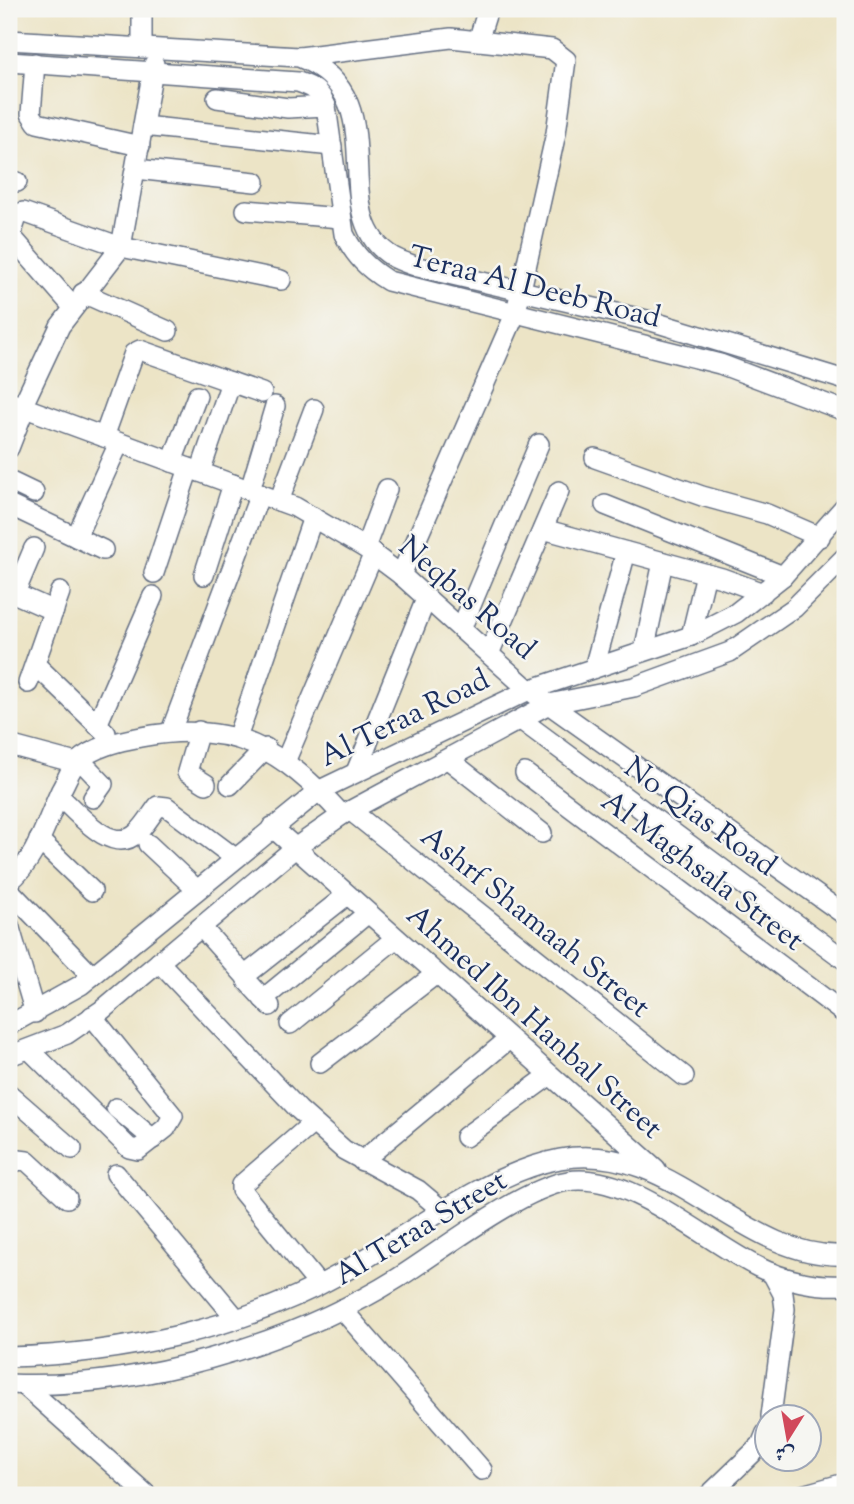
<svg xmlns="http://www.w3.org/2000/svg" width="854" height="1504" font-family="'Sorts Mill Goudy',Amiri,serif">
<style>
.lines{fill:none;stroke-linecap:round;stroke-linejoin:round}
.minor-casing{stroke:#646e82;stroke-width:22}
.minor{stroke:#fff;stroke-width:19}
.labels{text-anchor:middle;stroke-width:5;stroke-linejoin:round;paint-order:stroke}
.street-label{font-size:30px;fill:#1b2f5e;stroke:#f6f6f2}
</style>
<rect width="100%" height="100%" fill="#f6f6f2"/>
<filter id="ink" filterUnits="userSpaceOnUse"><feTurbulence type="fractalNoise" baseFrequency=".0143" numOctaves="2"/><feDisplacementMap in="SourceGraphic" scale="14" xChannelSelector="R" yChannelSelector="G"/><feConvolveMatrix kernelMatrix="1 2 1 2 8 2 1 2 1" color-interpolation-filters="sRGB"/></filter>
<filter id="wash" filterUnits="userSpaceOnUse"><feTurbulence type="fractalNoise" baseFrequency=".00686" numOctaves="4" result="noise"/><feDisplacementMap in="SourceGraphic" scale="28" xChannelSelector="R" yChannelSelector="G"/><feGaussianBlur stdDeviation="1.57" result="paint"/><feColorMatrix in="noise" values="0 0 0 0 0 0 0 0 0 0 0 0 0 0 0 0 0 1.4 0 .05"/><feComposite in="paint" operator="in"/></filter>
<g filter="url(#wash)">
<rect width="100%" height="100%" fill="#ece4c6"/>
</g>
<g filter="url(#ink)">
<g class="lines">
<defs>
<g id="minor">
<polyline points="142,9 142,48"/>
<path d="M9 40 299 57C401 98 321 214 393 257 400 261 410 264 418 267L651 321 845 380"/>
<polyline points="478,41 488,9"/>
<polyline points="300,57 451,38 552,49 566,60 556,133 516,312 401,575"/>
<path d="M9 62 298 82C313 87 320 91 326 106L344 234C355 256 367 268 388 281L720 364 845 411"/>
<polyline points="35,63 31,114 37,123 140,146"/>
<polyline points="217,98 288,108 326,106"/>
<polyline points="143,126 332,146"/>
<polyline points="136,169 255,182"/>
<polyline points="9,181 17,182"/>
<polyline points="246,210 340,218"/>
<polyline points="11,236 73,307"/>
<polyline points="9,241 18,214 23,212 121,247 281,280"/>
<polyline points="83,293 168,331"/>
<polyline points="9,402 295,507 365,548 401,575 529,690 845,915"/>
<polyline points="22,407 60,326 121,247 154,64"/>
<polyline points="104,437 134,353 140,350 262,393"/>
<polyline points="9,448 25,407"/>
<polyline points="595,458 702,496 767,514 820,537"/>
<polyline points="172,462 197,396"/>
<polyline points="200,472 231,382"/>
<polyline points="9,481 34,493"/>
<polyline points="250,490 275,406"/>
<polyline points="279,501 314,409"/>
<polyline points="9,505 103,550"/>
<polyline points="605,505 783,576"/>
<polyline points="543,529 722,578 763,593"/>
<polyline points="76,537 119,443"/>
<polyline points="365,548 387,489"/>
<polyline points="154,573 189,468"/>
<polyline points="204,575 233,484"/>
<polyline points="9,591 54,611"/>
<polyline points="15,593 34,548"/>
<polyline points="461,629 539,444"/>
<polyline points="691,636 706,574"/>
<polyline points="644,651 663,562"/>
<polyline points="489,654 559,491"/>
<polyline points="37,666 106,733"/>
<polyline points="594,668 626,552"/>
<polyline points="28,683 60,592"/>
<polyline points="521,720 845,960"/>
<polyline points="97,725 153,596"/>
<polyline points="171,731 260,494"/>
<polyline points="199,731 187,772 206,784"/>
<polyline points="237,738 313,517"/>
<polyline points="9,745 76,763"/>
<polyline points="448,759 542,833"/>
<polyline points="80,760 103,784 93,798"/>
<polyline points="285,762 374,553"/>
<polyline points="356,772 426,599"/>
<polyline points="525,773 845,1014"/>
<polyline points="230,785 266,748"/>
<path d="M59 796C76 811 112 857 137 833 145 826 151 815 158 806L167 807 235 858"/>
<polyline points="351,811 684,1076"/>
<polyline points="272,827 656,1169"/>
<polyline points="39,840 92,891"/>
<polyline points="148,844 197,890"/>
<path d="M9 882C37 859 46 822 61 790 66 782 70 769 77 762 93 747 119 741 141 737 233 720 281 748 342 815"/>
<polyline points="9,890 92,976"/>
<polyline points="9,925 35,1013"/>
<polyline points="201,927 246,977"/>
<polyline points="159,962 299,1110 344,1150 418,1190 443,1211"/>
<polyline points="263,999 368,913"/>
<polyline points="270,1006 247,981 247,974 347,895"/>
<polyline points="290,1024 396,938"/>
<polyline points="9,1025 81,985 320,790 529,690 691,636 736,613 783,576 845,506"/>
<polyline points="30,1050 129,1148 138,1150 166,1128 173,1116 92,1016"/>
<polyline points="9,1056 67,1034 102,1010 295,848 342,815 549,704 634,687 730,652 794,608 845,557"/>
<polyline points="320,1063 436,974"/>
<polyline points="9,1094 72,1149"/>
<polyline points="116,1108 153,1139"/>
<polyline points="313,1123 241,1185 241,1190 318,1284"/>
<polyline points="465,1137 550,1075"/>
<polyline points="362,1161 509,1039"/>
<polyline points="9,1165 19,1160 27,1161 67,1198"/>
<polyline points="116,1174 235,1317"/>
<polyline points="342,1309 482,1470"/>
<path d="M9 1357C121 1354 242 1329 340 1274 406 1237 486 1173 560 1159 673 1139 741 1260 845 1255"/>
<path d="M9 1384C135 1390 291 1345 398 1278 441 1251 520 1189 568 1181 629 1171 705 1241 758 1267 784 1280 816 1287 845 1285"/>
<polyline points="24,1385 147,1495"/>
<polyline points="771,1416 785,1309 783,1294 772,1273"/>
<polyline points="709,1495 761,1445 766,1433"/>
<polyline points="802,1495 845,1483"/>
</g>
</defs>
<use href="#minor" class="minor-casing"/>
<use href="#minor" class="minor"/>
</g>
</g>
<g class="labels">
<g class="street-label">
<text transform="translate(535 286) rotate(14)" y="10">Teraa Al Deeb Road</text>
<text transform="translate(468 597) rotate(41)" y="10">Neqbas Road</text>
<text transform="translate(404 717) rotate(-26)" y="10">Al Teraa Road</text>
<text transform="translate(701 816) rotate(36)" y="10">No Qias Road</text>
<text transform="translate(703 870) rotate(37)" y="10">Al Maghsala Street</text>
<text transform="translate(536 921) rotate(39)" y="10">Ashrf Shamaah Street</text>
<text transform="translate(535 1021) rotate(42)" y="10">Ahmed Ibn Hanbal Street</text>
<text transform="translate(420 1227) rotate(-31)" y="10">Al Teraa Street</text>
</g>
</g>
<rect width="854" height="1504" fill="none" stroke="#f6f6f2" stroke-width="35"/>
<g transform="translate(788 1438) rotate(191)"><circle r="33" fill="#f6f6f2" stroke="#9ea6b7" stroke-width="2"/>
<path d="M0-5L12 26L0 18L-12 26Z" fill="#d1495b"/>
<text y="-10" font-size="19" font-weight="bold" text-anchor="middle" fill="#1b2f5e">ش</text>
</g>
</svg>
